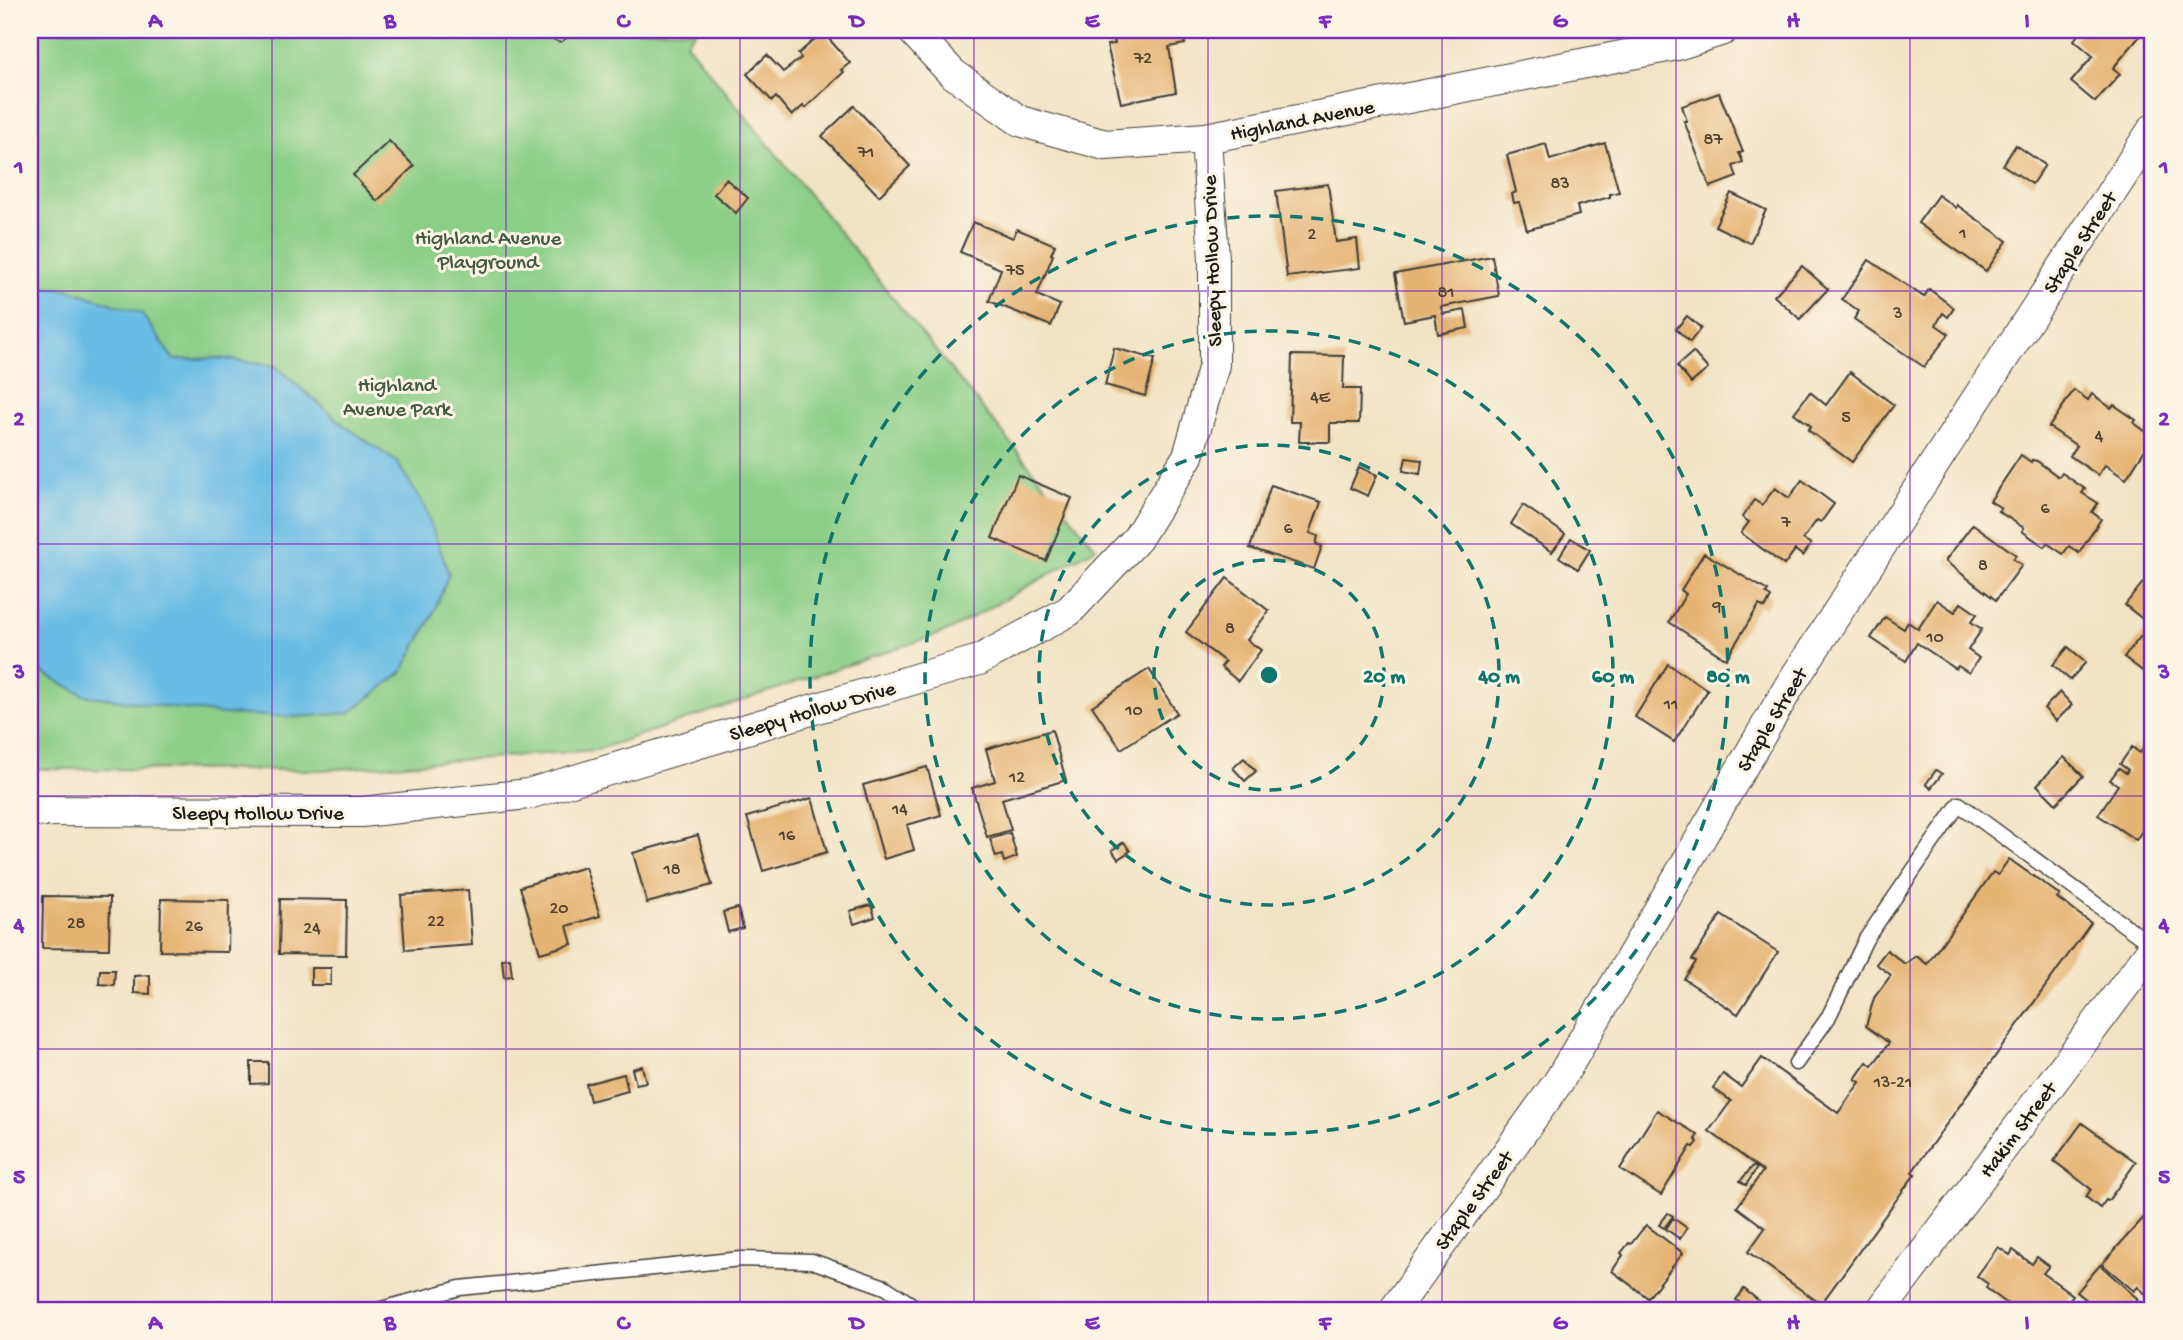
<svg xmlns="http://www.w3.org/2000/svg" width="2183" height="1340" font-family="'Gochi Hand',sans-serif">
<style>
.green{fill:#8bce87;stroke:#547552;stroke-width:2}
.water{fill:#69bce5;stroke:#426c80;stroke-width:2}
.building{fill:#e5b473}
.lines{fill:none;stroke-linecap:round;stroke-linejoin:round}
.service-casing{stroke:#3c3a35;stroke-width:17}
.minor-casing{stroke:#3c3a35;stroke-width:32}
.service{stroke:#fff;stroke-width:14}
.minor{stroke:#fff;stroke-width:30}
.grid{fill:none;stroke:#7b2cbf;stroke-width:2;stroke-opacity:0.55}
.ring{fill:none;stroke:#0f766e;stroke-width:3.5;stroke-dasharray:12 9}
.labels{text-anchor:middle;stroke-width:6;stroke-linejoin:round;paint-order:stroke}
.number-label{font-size:18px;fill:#4e4232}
.street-label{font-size:21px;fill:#1c1c1c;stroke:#fcf5e5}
.park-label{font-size:21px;fill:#435a41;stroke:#fcf5e5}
.centre{fill:#0f766e;stroke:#fcf5e5;stroke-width:3.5}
.ring-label{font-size:21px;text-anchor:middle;font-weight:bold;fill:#0f766e;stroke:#fcf5e5;stroke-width:6;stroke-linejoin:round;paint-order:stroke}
.neatline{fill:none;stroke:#7b2cbf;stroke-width:2.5}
.grid-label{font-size:23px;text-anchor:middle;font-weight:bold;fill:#7b2cbf}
</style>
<rect width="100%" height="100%" fill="#fcf5e5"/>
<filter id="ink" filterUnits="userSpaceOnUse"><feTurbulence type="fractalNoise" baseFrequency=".0143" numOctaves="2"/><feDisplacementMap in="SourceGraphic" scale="14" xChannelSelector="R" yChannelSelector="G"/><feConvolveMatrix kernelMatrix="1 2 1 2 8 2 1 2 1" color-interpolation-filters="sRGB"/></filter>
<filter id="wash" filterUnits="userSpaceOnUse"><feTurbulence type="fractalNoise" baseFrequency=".00686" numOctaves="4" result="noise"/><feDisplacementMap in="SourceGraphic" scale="28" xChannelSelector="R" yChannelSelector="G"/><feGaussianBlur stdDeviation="1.57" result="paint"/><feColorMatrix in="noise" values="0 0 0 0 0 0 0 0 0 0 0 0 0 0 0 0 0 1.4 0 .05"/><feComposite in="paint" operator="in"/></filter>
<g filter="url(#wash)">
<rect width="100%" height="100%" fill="#f2e3c5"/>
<polygon class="green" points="30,30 696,30 686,43 1096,548 948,631 596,750 325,770 30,769"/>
<polygon class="water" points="30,286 67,289 141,313 174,360 219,358 275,366 345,426 397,462 424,506 449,574 432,617 402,672 350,713 295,717 222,714 174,708 84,695 30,666"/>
<g id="blocks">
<g class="building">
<polygon points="1112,30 1182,30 1185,44 1169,47 1176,92 1121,103 1107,45 1115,44"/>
<polygon points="2082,30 2134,30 2140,36 2113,68 2120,74 2095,102 2071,82 2093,56 2074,40"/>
<polygon points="823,32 850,63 841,70 844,72 805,108 803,106 792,116 776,97 772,101 747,74 767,55 783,72 801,58 798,54"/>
<polygon points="1719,93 1743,152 1739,153 1743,162 1733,166 1737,177 1710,187 1684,121 1687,121 1682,106"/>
<polygon points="854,106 910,166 879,196 822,136"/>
<polygon points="389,141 414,166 377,201 353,175"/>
<polygon points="1605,143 1619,192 1610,194 1610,197 1577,206 1579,215 1527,230 1519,202 1514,203 1512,194 1516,192 1507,155 1546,144 1550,160"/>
<polygon points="2016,145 2045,165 2032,184 2003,165"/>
<polygon points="726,179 748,198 736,213 714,194"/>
<polygon points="1328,184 1336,242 1357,239 1360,268 1287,277 1276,191"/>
<polygon points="1731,193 1766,210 1750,243 1715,226"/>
<polygon points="1938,195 1956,208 1957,205 2007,241 1986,271 1918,223"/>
<polygon points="973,222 1013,238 1017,229 1055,245 1051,254 1053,255 1037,295 1060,305 1051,326 989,301 1001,269 960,252"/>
<polygon points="1492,256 1499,296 1441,307 1443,314 1465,310 1468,328 1438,334 1435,315 1404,321 1395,274"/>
<polygon points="1869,260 1924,297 1929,289 1954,308 1948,317 1943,313 1936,325 1949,334 1924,367 1854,319 1859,311 1842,299"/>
<polygon points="1802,266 1828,289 1800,319 1774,296"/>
<polygon points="1687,316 1701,328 1690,342 1676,329"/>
<polygon points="1114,348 1155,359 1145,396 1105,385"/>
<polygon points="1693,352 1708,369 1691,383 1677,366"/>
<polygon points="1292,355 1344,356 1343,389 1360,389 1359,423 1330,423 1330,442 1299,442 1300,422 1290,422"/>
<polygon points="1850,372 1894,405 1852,462 1808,430 1811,426 1794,413 1810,392 1826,405"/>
<polygon points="2074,390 2088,400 2092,394 2111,408 2114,405 2136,420 2134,423 2153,437 2126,479 2105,465 2098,475 2070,456 2077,446 2049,427"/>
<polygon points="2021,455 2031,462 2032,460 2037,461 2059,477 2062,473 2085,489 2082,493 2098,503 2092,512 2101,519 2079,553 2069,546 2063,554 2047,543 2045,547 2022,531 2024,528 1998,511 2001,508 1990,501"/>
<polygon points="1406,458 1422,460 1420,474 1403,471"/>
<polygon points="1359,467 1377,475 1368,496 1350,488"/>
<polygon points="1018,475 1072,498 1046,561 992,538"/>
<polygon points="1802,480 1834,504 1821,522 1817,520 1803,539 1811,544 1803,556 1795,550 1784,565 1741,533 1749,522 1742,517 1754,500 1762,505 1775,488 1789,498"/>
<polygon points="1271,485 1321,502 1310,533 1318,536 1316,544 1322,546 1314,569 1250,548"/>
<polygon points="1523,505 1565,534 1552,552 1511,524"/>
<polygon points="1973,524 2016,555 2013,559 2022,565 1996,600 1945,561"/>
<polygon points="1571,538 1590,550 1578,569 1559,557"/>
<polygon points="1704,553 1768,591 1766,594 1771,597 1765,608 1759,605 1726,659 1669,622 1686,594 1681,590"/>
<polygon points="2153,570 2153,679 2124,657 2150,625 2125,605"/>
<polygon points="1227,578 1269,611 1247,640 1261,650 1238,681 1221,667 1225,662 1186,632"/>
<polygon points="1937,600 1955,612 1961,603 1977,614 1971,622 1982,629 1968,650 1979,658 1969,673 1958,666 1956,669 1917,643 1906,661 1871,638 1885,617 1904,629 1908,622 1918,629"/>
<polygon points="2068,647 2086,662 2070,680 2053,665"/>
<polygon points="1668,664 1708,690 1674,742 1635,717"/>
<polygon points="1149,669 1177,713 1121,749 1092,706"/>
<polygon points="2060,692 2072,705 2056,721 2044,708"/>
<polygon points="1052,730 1066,780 1002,799 1011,830 987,837 972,788 995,781 986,749"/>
<polygon points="2150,738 2153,740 2153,818 2151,821 2149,820 2136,840 2098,815 2118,785 2110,780 2119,768 2126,773 2128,770 2120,764 2132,747 2140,753"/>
<polygon points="2064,757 2083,776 2056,804 2037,785"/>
<polygon points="1244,758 1256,771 1245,781 1233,768"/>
<polygon points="927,767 941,815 907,825 914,850 884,859 863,785"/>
<polygon points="1936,770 1942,774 1931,788 1926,784"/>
<polygon points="812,798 827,852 763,871 747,817"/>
<polygon points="1010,833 1017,857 1004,862 1002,855 996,857 990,839"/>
<polygon points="698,835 712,885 647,903 633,853"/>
<polygon points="1124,842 1130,851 1118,859 1112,850"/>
<polygon points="2009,859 2060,895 2057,898 2091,923 1912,1172 1915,1174 1821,1304 1748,1252 1765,1228 1737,1207 1763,1171 1709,1131 1731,1101 1713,1088 1723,1074 1741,1087 1762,1058 1838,1113 1860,1082 1855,1079 1867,1062 1872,1066 1889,1043 1866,1026 1874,998 1891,975 1876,964 1887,950 1905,964 1916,956 1927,964 1993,872 1998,875"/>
<polygon points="585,867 600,916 567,926 572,944 540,953 520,887"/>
<polygon points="468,890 472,945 405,950 401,895"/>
<polygon points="43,896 110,897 109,949 42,948"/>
<polygon points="161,899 229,900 228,952 160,951"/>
<polygon points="280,899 347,900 346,955 279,954"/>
<polygon points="871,905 875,917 854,924 850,911"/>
<polygon points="738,908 743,928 728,932 723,912"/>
<polygon points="1721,915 1778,952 1738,1014 1684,979 1696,962 1692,960"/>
<polygon points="510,958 512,976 504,977 502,959"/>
<rect x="311" y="968" width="20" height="17"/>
<polygon points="100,970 115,970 114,985 99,984"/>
<polygon points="150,975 150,994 134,993 134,976"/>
<polygon points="2153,1036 2153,1056 2144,1049"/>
<polygon points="251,1062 268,1062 268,1083 251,1084"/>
<polygon points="642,1066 646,1082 636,1084 632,1069"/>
<polygon points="624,1074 628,1091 590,1101 586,1084"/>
<polygon points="1657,1110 1698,1135 1695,1139 1698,1142 1694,1147 1691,1146 1661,1195 1620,1169"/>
<polygon points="2082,1123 2136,1162 2108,1201 2106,1200 2100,1208 2086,1197 2091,1189 2054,1161"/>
<polygon points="1753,1166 1757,1168 1746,1185 1740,1181"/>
<polygon points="1668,1213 1673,1216 1664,1228 1659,1225"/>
<polygon points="2146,1215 2153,1222 2153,1301 2138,1287 2134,1291 2102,1264"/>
<polygon points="1673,1218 1687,1228 1680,1239 1666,1229"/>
<polygon points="1646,1225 1683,1253 1648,1298 1612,1271 1623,1255 1621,1253 1629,1243 1631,1244"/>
<polygon points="1998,1247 2010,1255 2013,1250 2032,1264 2037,1257 2049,1266 2043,1273 2073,1295 2061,1310 2016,1310 1986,1288 1988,1284 1977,1276"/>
<polygon points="2100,1265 2138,1299 2128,1310 2099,1310 2077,1292"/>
<polygon points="1744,1289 1759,1301 1752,1310 1736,1300"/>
</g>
</g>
</g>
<g filter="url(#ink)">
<use href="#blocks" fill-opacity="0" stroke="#3c3a35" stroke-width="2"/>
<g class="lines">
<defs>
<g id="service">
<polyline points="559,34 564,30"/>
<polyline points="1796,1063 1828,1018 1866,939 1959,804 2153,946"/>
<polyline points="378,1310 460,1288 741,1259 812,1261 885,1287 920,1310"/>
</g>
<g id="minor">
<polyline points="912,30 952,73 1020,121 1105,145 1206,138 1677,45 1723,30"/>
<polyline points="30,811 362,812 528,794 979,660 1069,611 1137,539 1188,456 1214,365 1214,259 1206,138"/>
<polyline points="1394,1310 1559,1081 1790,685 2153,129"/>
<polyline points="1881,1310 2153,948"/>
</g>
</defs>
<use href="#service" class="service-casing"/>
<use href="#minor" class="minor-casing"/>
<use href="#service" class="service"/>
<use href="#minor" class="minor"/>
</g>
</g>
<path class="grid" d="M272 30V1310M506 30V1310M740 30V1310M974 30V1310M1208 30V1310M1442 30V1310M1676 30V1310M1910 30V1310M30 291H2153M30 544H2153M30 796H2153M30 1049H2153"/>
<g class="ring">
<circle cx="1269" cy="675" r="115"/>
<circle cx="1269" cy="675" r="230"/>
<circle cx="1269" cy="675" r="344"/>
<circle cx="1269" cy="675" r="459"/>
</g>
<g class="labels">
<g class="number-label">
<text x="1143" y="63">72</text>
<text x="1713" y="144">87</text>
<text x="866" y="157">71</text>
<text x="1560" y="188">83</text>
<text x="1963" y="238">1</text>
<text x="1312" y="239">2</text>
<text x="1015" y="275">75</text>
<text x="1446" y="297">81</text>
<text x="1898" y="318">3</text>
<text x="1320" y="402">4E</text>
<text x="1846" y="422">5</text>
<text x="2099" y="441">4</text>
<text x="2045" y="513">6</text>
<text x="1786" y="527">7</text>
<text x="1288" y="533">6</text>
<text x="1983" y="570">8</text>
<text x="1717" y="611">9</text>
<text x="1230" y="633">8</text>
<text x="1935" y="642">10</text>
<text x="1671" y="709">11</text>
<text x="1134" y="715">10</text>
<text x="1017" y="782">12</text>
<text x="900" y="814">14</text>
<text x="787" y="840">16</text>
<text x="672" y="874">18</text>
<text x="559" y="913">20</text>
<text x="436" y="926">22</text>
<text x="76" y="928">28</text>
<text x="194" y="931">26</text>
<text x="312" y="933">24</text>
<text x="1893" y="1087">13-21</text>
</g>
<g class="street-label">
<text transform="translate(1302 119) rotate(-11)" y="7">Highland Avenue</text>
<text transform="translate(2079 242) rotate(-57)" y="7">Staple Street</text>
<text transform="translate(1211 261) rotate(-92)" y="7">Sleepy Hollow Drive</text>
<text transform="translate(812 710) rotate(-16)" y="7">Sleepy Hollow Drive</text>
<text transform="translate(1771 719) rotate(-59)" y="7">Staple Street</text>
<text x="258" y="819">Sleepy Hollow Drive</text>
<text transform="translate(2017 1129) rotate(-53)" y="7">Hakim Street</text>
<text transform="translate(1473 1200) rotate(-54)" y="7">Staple Street</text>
</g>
<g class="park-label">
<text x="488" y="244">Highland Avenue<tspan x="488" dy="24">Playground</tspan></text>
<text x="397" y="391">Highland<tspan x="397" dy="24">Avenue Park</tspan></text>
</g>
</g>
<circle cx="1269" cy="675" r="10" class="centre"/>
<g class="ring-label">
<text x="1384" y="682">20 m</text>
<text x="1499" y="682">40 m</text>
<text x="1613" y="682">60 m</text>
<text x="1728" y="682">80 m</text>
</g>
<rect width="2183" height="1340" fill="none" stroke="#fcf5e5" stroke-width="77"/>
<rect x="38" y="38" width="2106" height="1264" class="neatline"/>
<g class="grid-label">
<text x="155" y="27">A</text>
<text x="390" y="27">B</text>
<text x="623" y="27">C</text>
<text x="857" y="27">D</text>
<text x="1092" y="27">E</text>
<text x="1325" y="27">F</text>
<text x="1560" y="27">G</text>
<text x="1793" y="27">H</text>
<text x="2027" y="27">I</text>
<text x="19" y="173">1</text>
<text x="2164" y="173">1</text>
<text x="19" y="425">2</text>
<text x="2164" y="425">2</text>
<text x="19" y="678">3</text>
<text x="2164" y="678">3</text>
<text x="19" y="931">4</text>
<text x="2164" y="931">4</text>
<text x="19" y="1183">5</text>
<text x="2164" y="1183">5</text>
<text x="155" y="1329">A</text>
<text x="390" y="1329">B</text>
<text x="623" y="1329">C</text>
<text x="857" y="1329">D</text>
<text x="1092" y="1329">E</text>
<text x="1325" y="1329">F</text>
<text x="1560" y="1329">G</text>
<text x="1793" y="1329">H</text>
<text x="2027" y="1329">I</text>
</g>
</svg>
